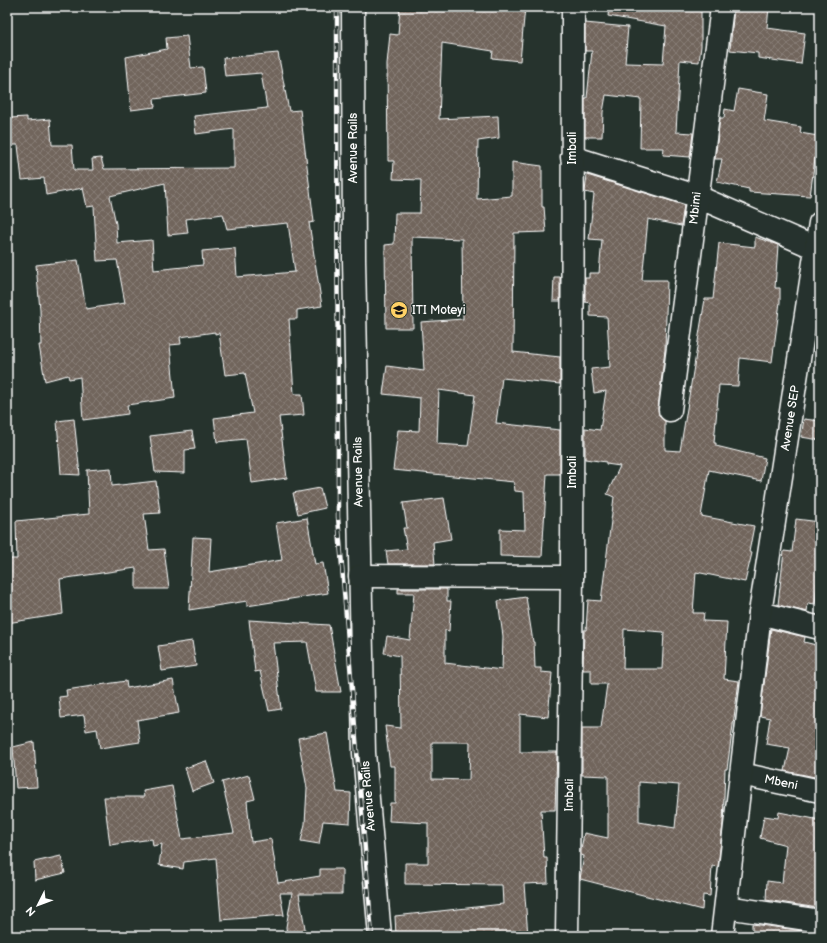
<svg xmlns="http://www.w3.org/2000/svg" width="827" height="943" font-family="'Balsamiq Sans',sans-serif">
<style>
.building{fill:url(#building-cross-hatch);stroke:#fff;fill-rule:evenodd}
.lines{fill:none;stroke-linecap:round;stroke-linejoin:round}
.minor-casing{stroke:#fff;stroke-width:25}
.minor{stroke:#26332d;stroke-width:22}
.rail-casing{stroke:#fff;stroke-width:4.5}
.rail{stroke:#26332d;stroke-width:3;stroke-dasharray:9;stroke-linecap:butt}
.labels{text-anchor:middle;stroke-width:3;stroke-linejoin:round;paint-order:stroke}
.street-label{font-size:12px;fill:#fff;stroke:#26332d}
.poi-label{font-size:12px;fill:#fff;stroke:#26332d;text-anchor:start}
</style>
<defs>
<pattern id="building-cross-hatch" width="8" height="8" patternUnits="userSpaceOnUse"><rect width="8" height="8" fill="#71655b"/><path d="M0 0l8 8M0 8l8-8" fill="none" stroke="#867c74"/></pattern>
</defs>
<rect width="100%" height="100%" fill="#26332d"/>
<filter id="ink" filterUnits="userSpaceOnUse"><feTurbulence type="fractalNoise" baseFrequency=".025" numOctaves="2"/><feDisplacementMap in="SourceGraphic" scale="8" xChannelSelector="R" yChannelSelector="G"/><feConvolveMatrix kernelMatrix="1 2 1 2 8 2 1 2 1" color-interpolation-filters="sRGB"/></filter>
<g filter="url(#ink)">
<g class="building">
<path d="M400 7H525L520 61 492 58 493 51 442 43 439 119 498 116 499 138 478 141 477 199 512 196V162L542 166V207H544L546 232 514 233 513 352 560 357V384L502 378 496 423 560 430V474H547L542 557 500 556V529L525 530 524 492 515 491 514 482 393 470 398 430 419 431 420 398 383 394 387 366 424 371 421 322 463 319 462 239 412 237 413 328H386L385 245 394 244 395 213H420L421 180 393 179 394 161H388L387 64 390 34 398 35ZM439 390 475 395 468 446 437 444Z"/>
<polygon points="609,7 701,7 701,46 699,62 680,60 676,132 693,133 690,157 663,155 664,148 640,148 641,99 606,95 603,112 602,137 585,137 585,98 587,98 592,51 585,51 585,23 628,27 625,63 663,64 666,26 608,16"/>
<polygon points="734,7 769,7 767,28 805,33 801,64 758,58 758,53 730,50"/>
<polygon points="187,36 191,68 203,67 206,93 154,99 155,107 131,110 126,57 167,49 166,38"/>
<path d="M278 53 289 111 300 110 314 222 309 223 322 306 297 310V319H289L294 394H302L304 415 279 417 287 478 252 483 246 439 217 442 214 418 253 413 245 373 225 375 219 333 215 334V332L180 337 181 344 170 345 175 398 127 405 128 414 83 420 80 377 69 379 68 375 45 381 39 345H41L40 310 36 265 78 260 86 309 125 303 117 260 97 261 94 206 87 207 83 188 46 195 44 178 22 180 18 145H11L10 118 27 117V121L50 119 52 145H72L74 170H93L92 159 101 158 104 169 234 168V129L196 134 194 116 267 108 261 73 225 76 223 58ZM165 183 168 235 188 233 186 219 223 214 227 229 288 223 295 272 237 277 235 248 202 251 203 265 154 270 152 240 117 243 116 224 110 196Z"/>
<polygon points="738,89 768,94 764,121 801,127 800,133 818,136 810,196 749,192 749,189 717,182 722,159 715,159 720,118 724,118 725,109 734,111"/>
<path d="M587 175 684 205 681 226 648 219 642 280H667L665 350 658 408 659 415 665 421V450L680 451 705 299H713L719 243 755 247V237L778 245 775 288H780V302L772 362 740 358 738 386 719 385 714 443H716V446L765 458 761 481 709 470 701 516 754 526 749 552 752 553 745 582 696 572 693 613H704L703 621 727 622 724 679 739 681 727 769H725L723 824 718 867 712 866 710 896 703 895 702 910 580 879 584 856 581 855V850L584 833 608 838V776L582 775V728H601L607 684H591V670H583L584 630H586L588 600 601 601 614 497 607 494 620 466 606 464V462L585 459V428L600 430 606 391 594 393 591 369 610 367 607 317 590 316V303L585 302V278H589V273H599L602 240 589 239 594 194 585 192ZM624 629 664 632 662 669H623ZM639 782 679 785 675 828 639 822Z"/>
<polygon points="554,277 560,277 560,301 553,301"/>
<polygon points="74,419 80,475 61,474 57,421"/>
<polygon points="804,419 820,421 820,440 801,437"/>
<polygon points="192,431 195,449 185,450 185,473 155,472 150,436"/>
<polygon points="111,468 112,486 156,481 160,513 144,514 149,550 164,549 169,589 136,589 136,568 60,579 63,614 7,623 7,559 17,559 16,521 89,514 87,470"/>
<polygon points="320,488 325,508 298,514 293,493"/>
<polygon points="444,498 451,539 433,542 435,564 388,564 386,551 407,549 403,528 407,528 403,503"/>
<polygon points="307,518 315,564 323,563 328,593 247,606 247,601 189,610 193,537 211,538 209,572 282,560 276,523"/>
<polygon points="796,519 820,522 820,561 815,604 808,603 807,612 778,605 784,551 792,552"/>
<path d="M398 589H447V601H451L449 631 445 630V663L502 670 503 636 498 601 526 597 533 642H534L535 668H541V672L552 673 548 717 520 714V752H557L555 810H541L544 858H547L548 883 524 884 528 936H396L395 916 503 904 502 885 405 884V863H428V823L389 821 390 803H395V766H390L385 726 401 728 400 656 384 653 387 636 410 640 414 593H398ZM432 742H470L469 780 432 779Z"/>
<polygon points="249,620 329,625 341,692 316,692 307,642 273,643 281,709 269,711 260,671 255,672"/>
<polygon points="771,629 805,637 804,642 820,646 820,778 785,771 790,748 766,744 770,718 760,716"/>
<polygon points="192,641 196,666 162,671 158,646"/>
<polygon points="173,680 179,713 137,720 140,742 100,748 97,729 86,731 84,715 61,718 59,697 67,696 66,690 126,681 127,688"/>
<polygon points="327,733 337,792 351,793 350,823 323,821 319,844 301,841 305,824 307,788 298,738"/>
<polygon points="34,742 37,787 16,788 13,747"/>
<polygon points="206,761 214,783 192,791 185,768"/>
<polygon points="249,775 255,799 247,801 251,842 271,839 278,883 320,876 320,869 342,869 342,894 299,894 306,934 287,936 286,927 292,893 280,893 284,915 221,920 216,858 184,862 183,869 159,865 162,844 153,846 152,839 110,845 104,797 144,797 143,791 172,786 182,839 234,833 222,782"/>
<polygon points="779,812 820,820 820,899 818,908 766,900 767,881 782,883 786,845 760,838 764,816 778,818"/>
<polygon points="61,856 65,873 35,880 34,862"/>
<polygon points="752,924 812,932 811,936 752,936"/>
</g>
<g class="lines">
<defs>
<g id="minor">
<polyline points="353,7 354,259 364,753 380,936"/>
<polyline points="572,157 696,196 820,250"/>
<path d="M670 410C688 276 704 141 722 7"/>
<polyline points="360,576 572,577"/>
<polyline points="760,613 820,628"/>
<polyline points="741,774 820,791"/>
<polyline points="726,907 820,921"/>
<polyline points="567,936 572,577 573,7"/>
<polyline points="722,936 760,613 820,223"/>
</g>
</defs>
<use href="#minor" class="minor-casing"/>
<use href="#minor" class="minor"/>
<defs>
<polyline id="rail" points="337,7 338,517 372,936"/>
</defs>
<use href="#rail" class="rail-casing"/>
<use href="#rail" class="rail"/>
</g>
</g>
<defs>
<symbol id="school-disc" viewBox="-11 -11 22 22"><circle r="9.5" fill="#ffd166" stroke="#26332d"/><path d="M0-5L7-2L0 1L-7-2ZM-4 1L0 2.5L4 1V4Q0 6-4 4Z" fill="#111"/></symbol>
</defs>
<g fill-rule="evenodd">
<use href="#school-disc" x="389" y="300" width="20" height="20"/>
</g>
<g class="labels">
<g class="street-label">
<text transform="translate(353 148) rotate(-90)" y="4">Avenue Rails</text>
<text transform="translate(572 148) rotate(-90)" y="4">Imbali</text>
<text transform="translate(695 208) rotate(-84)" y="4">Mbimi</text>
<text transform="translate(790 418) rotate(-81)" y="4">Avenue SEP</text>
<text transform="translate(358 472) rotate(-91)" y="4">Avenue Rails</text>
<text transform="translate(572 472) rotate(-90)" y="4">Imbali</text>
<text transform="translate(781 782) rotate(12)" y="4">Mbeni</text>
<text transform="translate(569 795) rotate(-89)" y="4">Imbali</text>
<text transform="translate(368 796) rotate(-95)" y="4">Avenue Rails</text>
</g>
<g class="poi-label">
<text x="412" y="314">ITI Moteyi</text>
</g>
</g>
<rect width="827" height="943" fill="none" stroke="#26332d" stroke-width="24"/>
<rect x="12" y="12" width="803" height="919" fill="none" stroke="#fff" stroke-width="1.5" filter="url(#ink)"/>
<g transform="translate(38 905) rotate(228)" stroke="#26332d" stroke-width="3" paint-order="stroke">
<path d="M0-3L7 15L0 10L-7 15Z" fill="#ffffff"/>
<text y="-6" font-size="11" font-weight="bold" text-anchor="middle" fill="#ffffff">N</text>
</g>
</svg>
